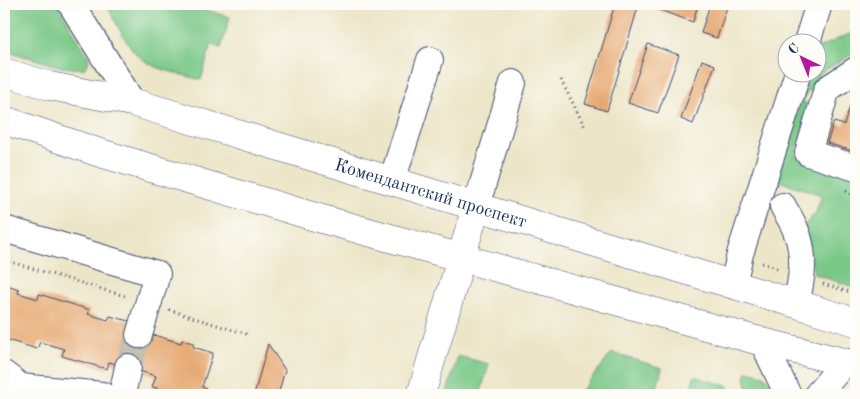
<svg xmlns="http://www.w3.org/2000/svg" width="860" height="399" font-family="'Old Standard TT',serif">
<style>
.green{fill:#7ac888;stroke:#4a7c73}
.building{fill:#e5a46a}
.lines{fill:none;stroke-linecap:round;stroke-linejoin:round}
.minor-tunnel{stroke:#c2c1b2;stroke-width:26;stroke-dasharray:26 13;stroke-linecap:butt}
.minor-casing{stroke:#3a4a6e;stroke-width:28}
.major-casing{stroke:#3a4a6e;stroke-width:29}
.path{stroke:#3a4a6e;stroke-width:3;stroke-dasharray:1 4;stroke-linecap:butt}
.minor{stroke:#fff;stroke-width:26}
.major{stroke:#fff;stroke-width:28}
.labels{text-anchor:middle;stroke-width:5;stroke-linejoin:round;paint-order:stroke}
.street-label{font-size:18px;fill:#1b2f5e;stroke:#fdfcf7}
</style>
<rect width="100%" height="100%" fill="#fdfcf7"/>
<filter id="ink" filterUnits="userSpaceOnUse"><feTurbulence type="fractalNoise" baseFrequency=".02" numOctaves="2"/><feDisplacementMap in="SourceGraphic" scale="10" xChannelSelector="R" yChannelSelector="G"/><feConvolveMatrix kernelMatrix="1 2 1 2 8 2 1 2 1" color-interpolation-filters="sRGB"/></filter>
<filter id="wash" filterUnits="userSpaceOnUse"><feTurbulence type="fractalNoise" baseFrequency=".0096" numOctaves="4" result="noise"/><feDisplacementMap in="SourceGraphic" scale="20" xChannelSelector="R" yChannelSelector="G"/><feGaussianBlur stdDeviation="1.12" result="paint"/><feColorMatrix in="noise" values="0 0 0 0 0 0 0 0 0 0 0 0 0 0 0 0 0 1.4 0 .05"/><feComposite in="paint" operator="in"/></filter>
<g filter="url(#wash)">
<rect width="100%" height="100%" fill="#ece5c7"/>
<g class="green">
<path d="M4 4H56L60 9 88 56C89 62 88 66 83 69L61 67 4 50Z"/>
<path d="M106 4H185L230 17 221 48 211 45 201 80C182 74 158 71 142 59 127 48 115 20 106 4Z"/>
<polygon points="856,31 856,52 819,74 814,92 807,91 803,103 810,104 795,156 856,174 856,288 814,274 805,225 816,212 822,195 776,180 809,73 818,72 818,48"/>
<polygon points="612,353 662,368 655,395 578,395"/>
<polygon points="458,356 489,364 480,395 446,395"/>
<polygon points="747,371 764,375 777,389 779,395 750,395 745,378"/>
<polygon points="694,376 728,386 731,395 689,395"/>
</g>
<g id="blocks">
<g class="building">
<polygon points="615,4 639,4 607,111 585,104"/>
<polygon points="649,4 698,4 693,22 648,6"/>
<polygon points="710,4 728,4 717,38 701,33"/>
<polygon points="648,44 679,55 658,113 628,103"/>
<polygon points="702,60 715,65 693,124 681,119"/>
<polygon points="856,88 856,152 827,143 834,122 844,125"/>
<polygon points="4,284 19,289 18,293 38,299 39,294 90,310 88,314 108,320 110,316 133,322 147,333 181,343 182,340 194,343 193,347 213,353 202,387 207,389 205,395 155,395 157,388 152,387 156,376 109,362 107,369 62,356 64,349 40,342 37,349 4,339"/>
<polygon points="268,344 285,370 278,395 254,395"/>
</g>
</g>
</g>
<g filter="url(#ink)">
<use href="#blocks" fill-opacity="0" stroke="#3a4a6e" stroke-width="1"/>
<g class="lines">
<polyline class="minor-tunnel" points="128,367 139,335"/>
<defs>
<g id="minor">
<polyline points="71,4 132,102"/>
<polyline points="807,42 819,4"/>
<polyline points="856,70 827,89 808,153 856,168"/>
<polyline points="392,181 430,60"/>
<path d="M783 206C787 214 793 222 796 231 806 255 802 279 796 304"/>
<polyline points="476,207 513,83"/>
<polyline points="4,229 157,274 139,335"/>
<polyline points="733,285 740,254 798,72"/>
<polyline points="763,342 788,395"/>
<polyline points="4,374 21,387 102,395"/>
<polyline points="122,395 128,367"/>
<polyline points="817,395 845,362"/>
</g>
<g id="major">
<path id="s1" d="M4 72 50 86 132 102 856 322"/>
<polyline points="4,120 97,152 322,219 763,342 856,365"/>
<polyline points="421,395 476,207"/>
</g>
</defs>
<use href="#minor" class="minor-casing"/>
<use href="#major" class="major-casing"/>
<g class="path">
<polyline points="561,80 585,127"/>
<polyline points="846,191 856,198"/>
<polyline points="4,260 125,296"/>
<polyline points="762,263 779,269"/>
<polyline points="823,284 856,294"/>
<polyline points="169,310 249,335"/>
</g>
<use href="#minor" class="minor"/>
<use href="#major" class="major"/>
</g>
</g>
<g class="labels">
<g class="street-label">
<text dy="6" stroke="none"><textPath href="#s1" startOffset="444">Комендантский проспект</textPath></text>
</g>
</g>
<rect width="860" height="399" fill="none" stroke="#fdfcf7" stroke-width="20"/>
<g transform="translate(802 58) rotate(317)"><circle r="24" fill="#fdfcf7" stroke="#a3aaba"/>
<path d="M0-4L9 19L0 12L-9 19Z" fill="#b5179e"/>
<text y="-8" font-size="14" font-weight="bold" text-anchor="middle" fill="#1b2f5e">С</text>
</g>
</svg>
